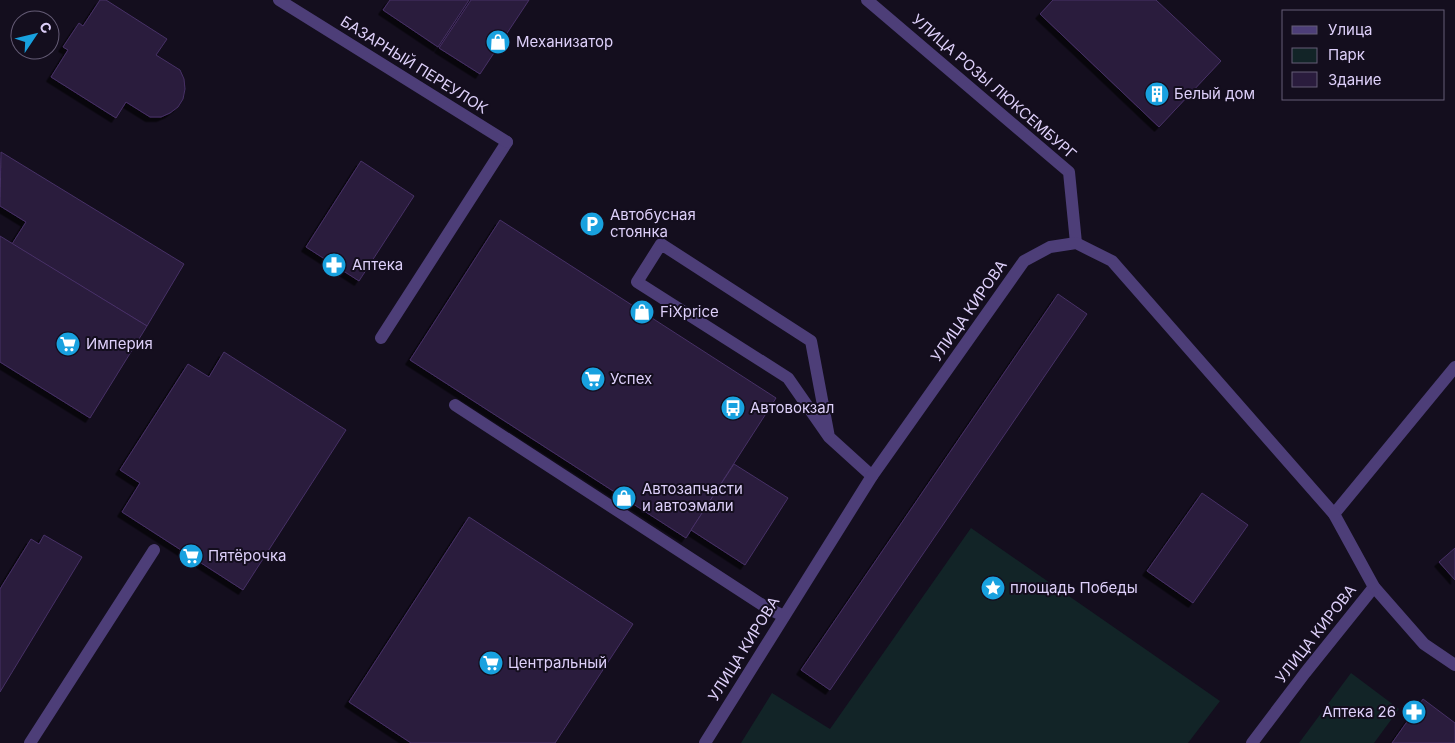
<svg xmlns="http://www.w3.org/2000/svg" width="1455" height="743" font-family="Inter,sans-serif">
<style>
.green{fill:#122427}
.building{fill:#2a1c3d;stroke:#473166;filter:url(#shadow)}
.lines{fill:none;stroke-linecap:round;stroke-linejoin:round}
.service{stroke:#4d3e78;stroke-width:12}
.minor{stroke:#4d3e78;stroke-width:12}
.tertiary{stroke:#4d3e78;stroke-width:12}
.labels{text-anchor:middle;stroke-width:4;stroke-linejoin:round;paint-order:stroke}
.poi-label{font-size:15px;fill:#ded0fa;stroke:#140e1e;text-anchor:start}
.street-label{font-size:15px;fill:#ded0fa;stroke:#140e1e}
</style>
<defs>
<filter id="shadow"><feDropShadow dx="-4.5" dy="4.5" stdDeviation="0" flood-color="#0009"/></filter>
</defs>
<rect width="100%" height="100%" fill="#140e1e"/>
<g class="green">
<polygon points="971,528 1220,701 1188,743 741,743 772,693 830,729"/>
<polygon points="1351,673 1399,709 1374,743 1299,743"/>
</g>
<g class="building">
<polygon points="100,0 106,0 167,39 156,55 180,70 184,79 185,89 183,99 178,107 170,113 161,117 150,117 126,102 116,118 51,77 68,50 63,47 79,23 83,26"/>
<polygon points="390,0 469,0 438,47 383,10"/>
<polygon points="471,0 529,0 480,74 439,48"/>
<polygon points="1053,0 1156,0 1221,61 1159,127 1040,14"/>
<polygon points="1,152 184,264 147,326 12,244 26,222 0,206"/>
<polygon points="361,161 414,196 359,281 306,247"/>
<polygon points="500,220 776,398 686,538 410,360"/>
<polygon points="0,236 147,326 90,418 0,362"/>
<polygon points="1058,294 1087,314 830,690 801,670"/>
<polygon points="224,352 346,430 243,590 122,512 140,483 120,470 188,364 209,377"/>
<polygon points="734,464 788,498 745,565 691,530"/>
<polygon points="1202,493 1248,525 1193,603 1147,571"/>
<polygon points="469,517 633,624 555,743 411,743 349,702"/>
<polygon points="44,535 82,557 0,692 0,589 31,539 39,544"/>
<polygon points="1455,548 1455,580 1439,562"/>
<polygon points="1423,699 1455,723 1455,743 1392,743"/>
</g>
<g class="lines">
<g class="service">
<polyline points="381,338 507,142"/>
<polyline points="455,405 767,608 784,616"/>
<polyline points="829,437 811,341 661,244 637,282 788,378 829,437 872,476"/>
<polyline points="30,743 154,550"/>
</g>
<g class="minor">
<polyline points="279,0 507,142"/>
<polyline points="867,0 1069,172 1076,243"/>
<polyline points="1334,514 1455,367"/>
<polyline points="1252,743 1305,673 1374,587"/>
</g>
<polyline class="tertiary" points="705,743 872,476 1024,261 1050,247 1076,243 1112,261 1334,514 1374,587 1424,644 1455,665"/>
</g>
<defs>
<symbol id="shop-disc" viewBox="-11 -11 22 22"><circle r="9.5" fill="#18a1df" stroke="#140e1e"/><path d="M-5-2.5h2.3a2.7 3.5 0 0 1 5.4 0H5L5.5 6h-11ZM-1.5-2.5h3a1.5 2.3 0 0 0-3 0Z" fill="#fff"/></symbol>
<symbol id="building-disc" viewBox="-11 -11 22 22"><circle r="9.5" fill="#18a1df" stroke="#140e1e"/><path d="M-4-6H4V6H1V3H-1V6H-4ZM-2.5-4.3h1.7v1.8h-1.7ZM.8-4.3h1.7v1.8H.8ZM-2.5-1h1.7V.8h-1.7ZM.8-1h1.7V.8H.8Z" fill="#fff"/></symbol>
<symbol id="parking-disc" viewBox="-11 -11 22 22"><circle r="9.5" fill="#18a1df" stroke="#140e1e"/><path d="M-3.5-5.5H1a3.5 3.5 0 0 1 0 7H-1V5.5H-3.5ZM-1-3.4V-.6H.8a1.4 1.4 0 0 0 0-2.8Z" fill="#fff"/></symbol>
<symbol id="pharmacy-disc" viewBox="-11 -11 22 22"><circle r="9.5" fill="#18a1df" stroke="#140e1e"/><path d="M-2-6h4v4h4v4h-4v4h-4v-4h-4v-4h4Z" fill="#fff"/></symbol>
<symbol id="supermarket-disc" viewBox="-11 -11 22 22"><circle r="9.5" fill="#18a1df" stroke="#140e1e"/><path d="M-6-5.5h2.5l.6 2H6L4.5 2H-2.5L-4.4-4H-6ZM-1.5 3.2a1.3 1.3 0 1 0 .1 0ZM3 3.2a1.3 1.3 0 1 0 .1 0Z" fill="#fff"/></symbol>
<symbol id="bus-disc" viewBox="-11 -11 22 22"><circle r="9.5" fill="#18a1df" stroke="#140e1e"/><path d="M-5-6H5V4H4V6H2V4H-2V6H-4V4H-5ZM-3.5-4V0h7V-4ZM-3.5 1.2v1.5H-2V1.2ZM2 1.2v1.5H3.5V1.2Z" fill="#fff"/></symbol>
<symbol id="sight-disc" viewBox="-11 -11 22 22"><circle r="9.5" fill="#18a1df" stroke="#140e1e"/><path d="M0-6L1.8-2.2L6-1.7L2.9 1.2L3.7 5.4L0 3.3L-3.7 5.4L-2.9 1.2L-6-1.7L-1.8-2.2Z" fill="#fff"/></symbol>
</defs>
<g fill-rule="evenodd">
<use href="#shop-disc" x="484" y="28" width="28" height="28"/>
<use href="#building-disc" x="1143" y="80" width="28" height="28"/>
<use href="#parking-disc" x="578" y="210" width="28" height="28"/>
<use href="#pharmacy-disc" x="320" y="251" width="28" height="28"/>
<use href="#shop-disc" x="628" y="298" width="28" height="28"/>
<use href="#supermarket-disc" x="54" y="330" width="28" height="28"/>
<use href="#supermarket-disc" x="579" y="365" width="28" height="28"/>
<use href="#bus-disc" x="719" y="394" width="28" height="28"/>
<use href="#shop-disc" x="610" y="484" width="28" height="28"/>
<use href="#supermarket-disc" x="177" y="542" width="28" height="28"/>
<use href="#sight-disc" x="979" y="574" width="28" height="28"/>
<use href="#supermarket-disc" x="477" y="649" width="28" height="28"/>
<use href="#pharmacy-disc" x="1400" y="698" width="28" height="28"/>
</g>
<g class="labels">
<g class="poi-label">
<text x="516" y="47">Механизатор</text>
<text x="1174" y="99">Белый дом</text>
<text x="610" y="220">Автобусная<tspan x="610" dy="17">стоянка</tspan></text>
<text x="352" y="270">Аптека</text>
<text x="660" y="317">FiXprice</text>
<text x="86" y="349">Империя</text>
<text x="610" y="384">Успех</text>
<text x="750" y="413">Автовокзал</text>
<text x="642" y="494">Автозапчасти<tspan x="642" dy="17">и автоэмали</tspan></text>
<text x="208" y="561">Пятёрочка</text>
<text x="1010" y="593">площадь Победы</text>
<text x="508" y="668">Центральный</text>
<text x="1396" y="717" text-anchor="end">Аптека 26</text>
</g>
<g class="street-label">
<text transform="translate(414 65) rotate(32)" y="5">БАЗАРНЫЙ ПЕРЕУЛОК</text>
<text transform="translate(994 87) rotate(41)" y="5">УЛИЦА РОЗЫ ЛЮКСЕМБУРГ</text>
<text transform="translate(969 311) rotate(-55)" y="5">УЛИЦА КИРОВА</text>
<text transform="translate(1316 634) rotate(-52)" y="5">УЛИЦА КИРОВА</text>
<text transform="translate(744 649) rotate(-58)" y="5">УЛИЦА КИРОВА</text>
</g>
</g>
<rect x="1282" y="10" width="162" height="90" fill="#140e1e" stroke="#655c76"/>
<rect x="1292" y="26" width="25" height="8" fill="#4d3e78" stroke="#655c76"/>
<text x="1328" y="35" font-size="15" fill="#ded0fa">Улица</text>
<rect x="1292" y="48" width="25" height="15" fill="#122427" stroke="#655c76"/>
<text x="1328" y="60" font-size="15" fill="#ded0fa">Парк</text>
<rect x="1292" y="72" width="25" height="15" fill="#2a1c3d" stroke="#655c76"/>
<text x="1328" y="85" font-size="15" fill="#ded0fa">Здание</text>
<g transform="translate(35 35) rotate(55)"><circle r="24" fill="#140e1e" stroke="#655c76"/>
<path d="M0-4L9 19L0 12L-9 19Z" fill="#18a1df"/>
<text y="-8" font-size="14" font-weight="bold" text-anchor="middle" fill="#ded0fa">С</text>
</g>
</svg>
